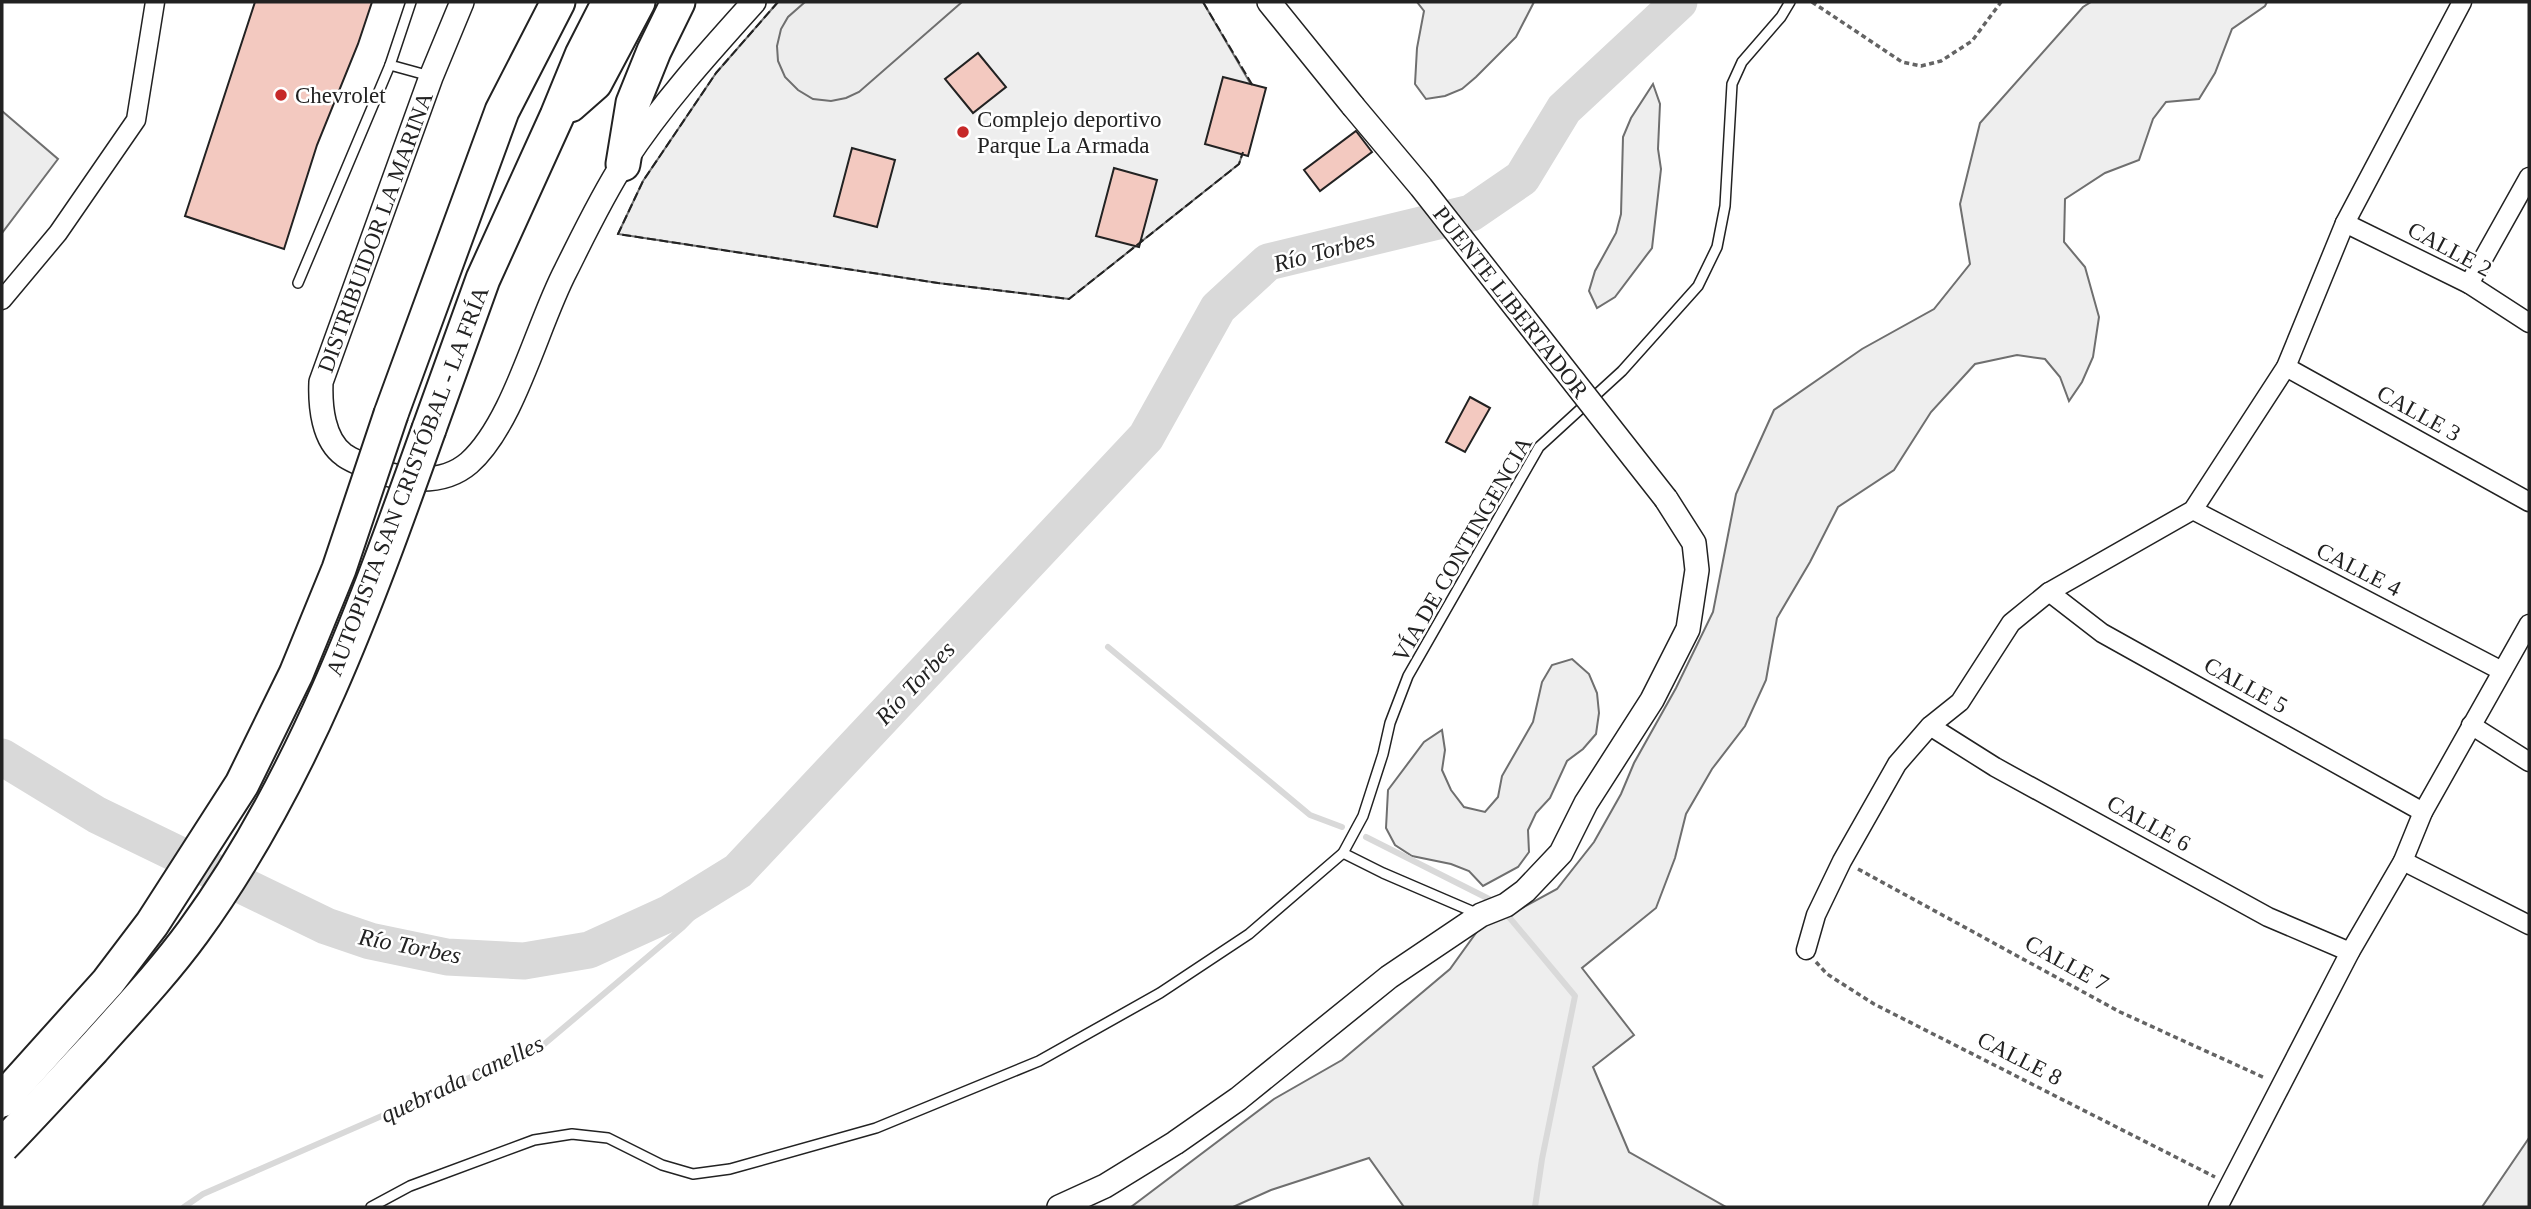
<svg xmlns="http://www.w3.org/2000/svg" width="2531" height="1209" font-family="Georgia,serif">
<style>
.green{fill:#eee;stroke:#6f6f6f;stroke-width:2}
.parking{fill:#ededed;stroke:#6f6f6f;stroke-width:2}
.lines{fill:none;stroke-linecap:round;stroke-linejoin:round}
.stream{stroke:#d9d9d9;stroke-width:6}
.river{stroke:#d9d9d9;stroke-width:37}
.building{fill:#f3c9c0;stroke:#222;stroke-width:2}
.service-casing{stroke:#222;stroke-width:12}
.minor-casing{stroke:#222;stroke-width:21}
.tertiary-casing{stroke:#222;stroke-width:26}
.motorway-casing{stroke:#222;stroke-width:37}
.path{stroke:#646464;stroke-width:3.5;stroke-dasharray:5 3.5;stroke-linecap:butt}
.service{stroke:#fff;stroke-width:9}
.minor{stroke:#fff;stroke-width:18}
.tertiary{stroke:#fff;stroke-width:23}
.motorway{stroke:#fff;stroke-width:33}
.tertiary-bridge-casing{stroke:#222;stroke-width:26;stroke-linecap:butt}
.motorway-bridge-casing{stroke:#222;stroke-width:37;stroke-linecap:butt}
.tertiary-bridge{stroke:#fff;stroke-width:23}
.motorway-bridge{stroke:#fff;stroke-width:33}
.fence{stroke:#222;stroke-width:2;stroke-dasharray:9 3.5;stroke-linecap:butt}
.poi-dot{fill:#c62828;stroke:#fff;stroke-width:2.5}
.labels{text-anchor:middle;stroke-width:5;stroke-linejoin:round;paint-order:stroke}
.poi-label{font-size:23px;fill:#222;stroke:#fff;text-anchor:start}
.street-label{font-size:23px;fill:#222;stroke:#fff}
.water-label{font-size:24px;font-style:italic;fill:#222;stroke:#fff}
</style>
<rect width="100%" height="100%" fill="#fff"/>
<g class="green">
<polygon points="778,2 1203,2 1260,100 1239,164 1069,299 938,283 618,234 643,181 716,73"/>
<polygon points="1417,2 1534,2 1516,37 1476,77 1462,89 1445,96 1426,99 1415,84 1417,48 1424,11"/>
<polygon points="2091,2 2267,2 2265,6 2232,29 2215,73 2199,99 2166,102 2153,119 2139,160 2105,173 2065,199 2064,242 2085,267 2099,317 2093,357 2082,382 2069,401 2060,377 2045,359 2017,355 1975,364 1931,412 1894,470 1838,507 1810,562 1777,618 1766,680 1745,726 1712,769 1686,814 1675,858 1656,908 1582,968 1634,1035 1593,1067 1629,1152 1726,1207 1404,1207 1369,1158 1271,1190 1233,1207 1131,1207 1274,1099 1342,1060 1450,969 1481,926 1522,908 1557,889 1594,842 1621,794 1634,763 1676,688 1713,612 1736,494 1774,410 1862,349 1934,309 1970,264 1960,204 1980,123 2083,7"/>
<polygon points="1653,84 1660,104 1658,149 1661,169 1652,248 1615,297 1597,308 1589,291 1595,271 1616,233 1621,214 1623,137 1631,118"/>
<polygon points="1572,659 1589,674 1597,693 1599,713 1596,734 1583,749 1567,761 1550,798 1536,813 1528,830 1529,852 1518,867 1483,886 1469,871 1451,864 1412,856 1395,845 1386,828 1388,790 1424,742 1442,730 1445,750 1442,770 1451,790 1464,807 1485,812 1498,797 1502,776 1533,722 1542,682 1552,665"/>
<polygon points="2529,1138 2529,1207 2482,1207"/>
</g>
<g class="parking">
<polygon points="805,2 962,2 859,92 846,98 831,101 813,99 798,90 785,77 778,61 777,46 781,29 788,17"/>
<polygon points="2,111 58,159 2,233"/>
</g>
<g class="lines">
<g class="stream">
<polyline points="1108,647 1310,815 1342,827"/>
<polyline points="1366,837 1495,902"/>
<polyline points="1504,911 1575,996 1542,1159 1535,1207"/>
<polyline points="184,1207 203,1194 542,1046 683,927 738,871"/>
</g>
<polyline class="river" points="2,757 97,815 326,926 370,941 447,957 524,961 589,950 670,913 738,871 1146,437 1218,308 1268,262 1471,213 1522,178 1564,109 1679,2"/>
</g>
<g class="building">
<polygon points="255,2 372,2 358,44 317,145 284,249 185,216"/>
<polygon points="978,53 1006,87 973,113 945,79"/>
<polygon points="1223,77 1266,88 1248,156 1205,144"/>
<polygon points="1356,131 1372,152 1320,191 1304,170"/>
<polygon points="852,148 895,160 877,227 834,216"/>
<polygon points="1114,168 1157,180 1139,247 1096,236"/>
<polygon points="1470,397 1490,408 1465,452 1446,442"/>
</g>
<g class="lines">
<defs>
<g id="service">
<polyline points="411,2 390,65 430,76"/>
<polyline points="298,283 390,65"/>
<polyline points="1343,853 1383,873 1476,913"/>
<polyline points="371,1207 410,1186 534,1140 572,1134 608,1138 662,1165 693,1174 730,1169 876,1128 1039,1061 1160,993 1249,934 1343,853 1363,816 1383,754 1390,723 1408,676 1539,447 1622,371 1698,286 1717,247 1725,206 1732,84 1742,62 1781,17 1790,2"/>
</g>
<g id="minor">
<polyline points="2345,223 2469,284 2529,323"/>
<polyline points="2469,284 2529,177"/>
<polyline points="2,300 58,233 136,120 155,2"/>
<polyline points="2286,367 2529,502"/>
<polyline points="2193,510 2502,671"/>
<polyline points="2049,592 2102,633 2423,812"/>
<polyline points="2471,725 2529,762"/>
<polyline points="1930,726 1995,767 2268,917 2350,952"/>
<polyline points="2403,861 2529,925"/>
<polyline points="1806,950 1816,915 1842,861 1897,764 1930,726 1960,702 2011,623 2049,592 2193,510 2286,367 2345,223 2462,2"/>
<polyline points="2218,1207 2350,952 2403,861 2423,812 2529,624"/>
</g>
<g id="tertiary">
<path d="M462 2 431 77 321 382C320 406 323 440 344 455 349 459 357 462 363 465 395 480 440 488 469 463 514 423 537 325 566 270 584 234 602 196 624 162 661 105 708 53 754 2"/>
<polyline points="1269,2 1353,106"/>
<polyline points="1059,1207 1105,1186 1175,1143 1238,1099 1389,977 1481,915 1506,905 1525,891 1561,853 1586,803 1652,700 1688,629 1697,570 1694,543 1666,499"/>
</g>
<g id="motorway">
<polyline points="570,105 595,83 638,2"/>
<polyline points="623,164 633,103 654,51 678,2"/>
<polyline points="391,414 502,111 558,2"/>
<polyline points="429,429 483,279 557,116 582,55 609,2"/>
</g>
</defs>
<use href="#service" class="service-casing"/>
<use href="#minor" class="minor-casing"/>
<use href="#tertiary" class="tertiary-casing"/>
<use href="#motorway" class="motorway-casing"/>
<g class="path">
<polyline points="1812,2 1902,62 1921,66 1941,61 1972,41 2001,2"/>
<polyline points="1858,869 2120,1012 2265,1078"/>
<polyline points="1816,962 1827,974 1874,1004 2215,1177"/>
</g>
<use href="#service" class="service"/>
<use href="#minor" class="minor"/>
<use href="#tertiary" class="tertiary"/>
<use href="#motorway" class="motorway"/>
<defs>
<polyline id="tertiary-bridge" points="1353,106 1421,187 1666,499"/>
<g id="motorway-bridge">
<polyline points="2,1100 108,982 152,924 242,784 296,674 339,569 391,414"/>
<path d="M2 1146C33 1114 63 1081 93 1049 127 1011 163 973 193 932 303 781 367 603 429 429"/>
</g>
</defs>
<use href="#tertiary-bridge" class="tertiary-bridge-casing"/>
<use href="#motorway-bridge" class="motorway-bridge-casing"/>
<use href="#tertiary-bridge" class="tertiary-bridge"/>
<use href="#motorway-bridge" class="motorway-bridge"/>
<g class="fence">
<polyline points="778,2 716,73 643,181 618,234 938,283 1069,299 1239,164 1243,152"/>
<polyline points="1203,2 1253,86"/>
</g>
</g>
<g class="poi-dot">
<circle cx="281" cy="95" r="7"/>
<circle cx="963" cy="132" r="7"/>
</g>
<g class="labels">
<g class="poi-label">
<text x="295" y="103">Chevrolet</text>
<text x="977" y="127">Complejo deportivo<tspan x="977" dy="26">Parque La Armada</tspan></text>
</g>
<g class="street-label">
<text transform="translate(375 232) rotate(-70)" y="8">DISTRIBUIDOR LA MARINA</text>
<text transform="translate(2450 249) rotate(28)" y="8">CALLE 2</text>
<text transform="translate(1511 302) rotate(52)" y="8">PUENTE LIBERTADOR</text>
<text transform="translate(2419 413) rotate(29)" y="8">CALLE 3</text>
<text transform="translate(407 481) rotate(-69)" y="8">AUTOPISTA SAN CRISTÓBAL - LA FRÍA</text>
<text transform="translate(1462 549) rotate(-60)" y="8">VÍA DE CONTINGENCIA</text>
<text transform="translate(2359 569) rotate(27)" y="8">CALLE 4</text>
<text transform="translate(2246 685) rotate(29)" y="8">CALLE 5</text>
<text transform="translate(2149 823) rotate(29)" y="8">CALLE 6</text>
<text transform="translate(2067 963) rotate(29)" y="8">CALLE 7</text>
<text transform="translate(2020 1058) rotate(27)" y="8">CALLE 8</text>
</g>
<g class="water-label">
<text transform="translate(1324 251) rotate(-15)" y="8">Río Torbes</text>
<text transform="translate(915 683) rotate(-47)" y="8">Río Torbes</text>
<text transform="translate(410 946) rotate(11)" y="8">Río Torbes</text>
<text transform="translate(462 1079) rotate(-25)" y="8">quebrada canelles</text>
</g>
</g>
<rect width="2531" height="1209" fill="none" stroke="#222222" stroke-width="7"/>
</svg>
